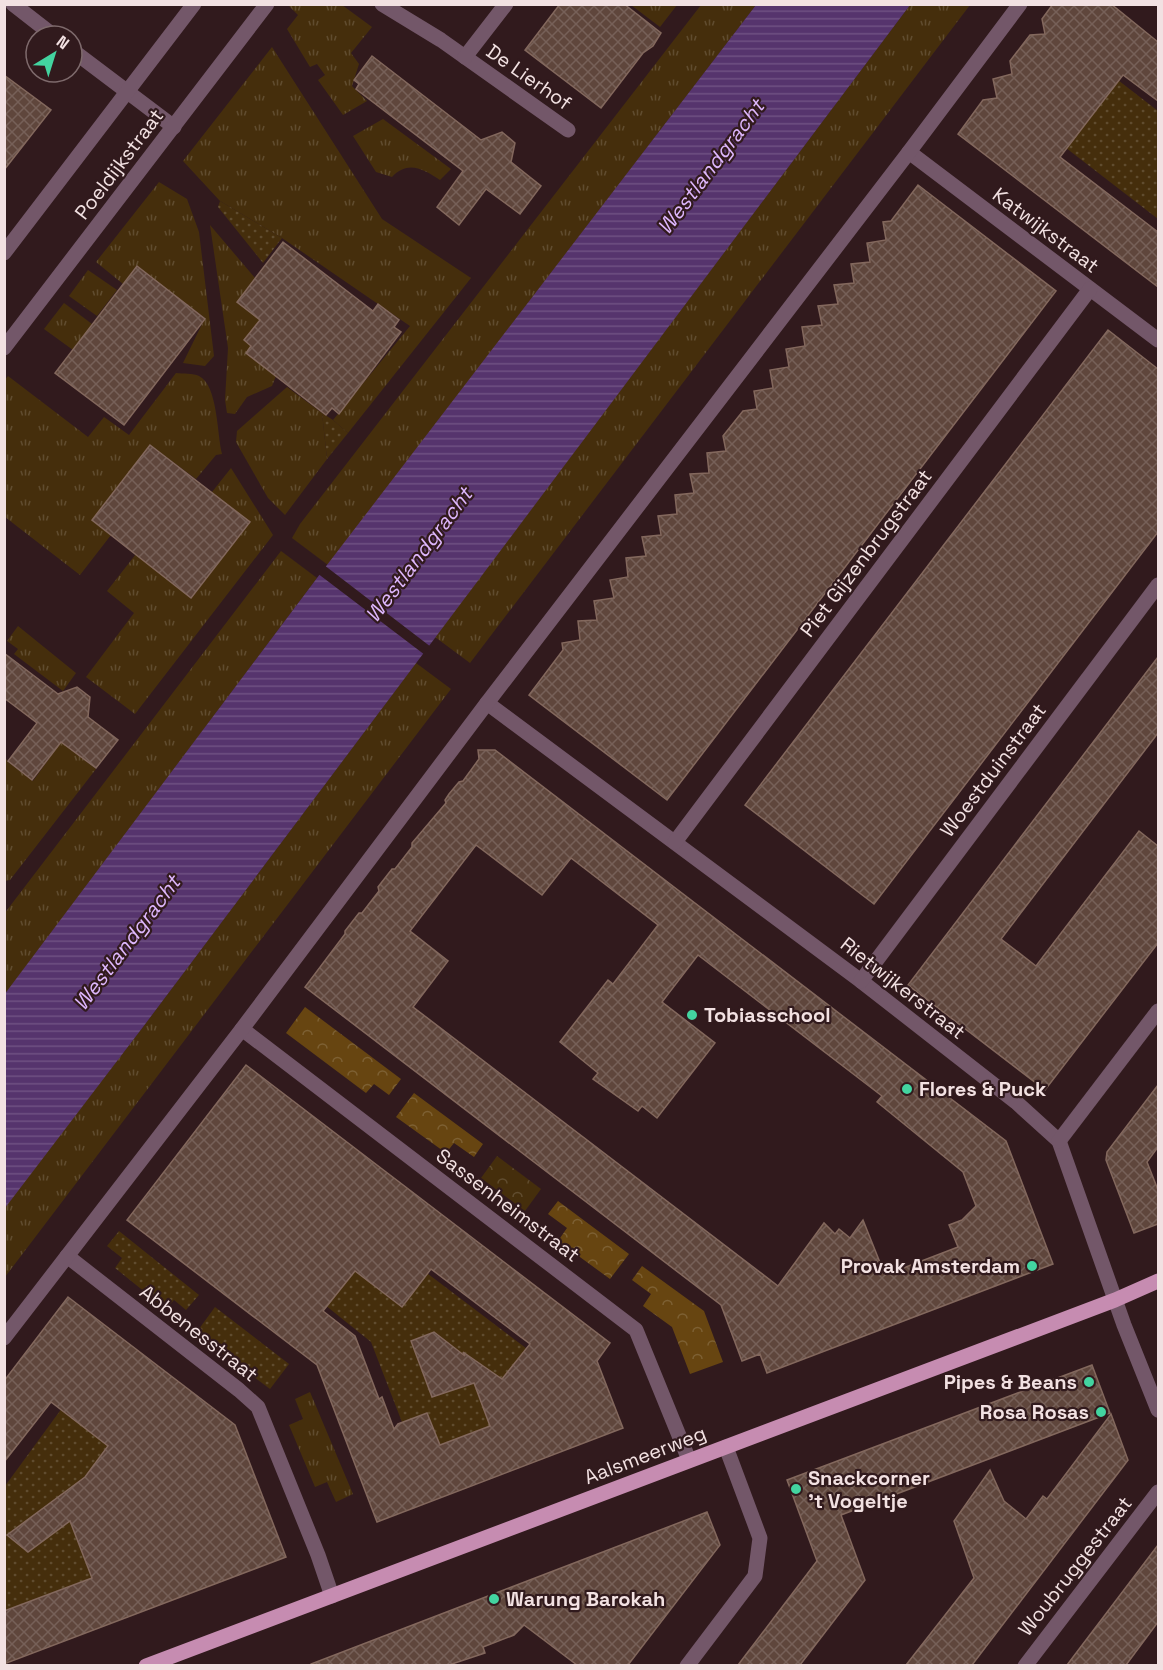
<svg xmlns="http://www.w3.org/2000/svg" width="1163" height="1670" font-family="'Space Grotesk',sans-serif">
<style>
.grass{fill:url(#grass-tufts)}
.forest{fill:url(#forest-crowns)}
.park{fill:url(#park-crowns)}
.garden{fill:url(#garden-dots)}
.water{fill:url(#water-rules)}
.pier{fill:#311a1d}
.building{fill:url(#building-cross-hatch);stroke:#83685d;stroke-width:1.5;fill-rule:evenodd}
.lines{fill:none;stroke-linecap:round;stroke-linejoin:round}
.minor{stroke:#735769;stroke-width:15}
.major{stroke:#c68cb1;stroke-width:15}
.poi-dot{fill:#43d4a0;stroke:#311a1d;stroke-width:2}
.labels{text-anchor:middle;stroke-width:4.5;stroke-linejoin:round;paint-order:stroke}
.street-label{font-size:20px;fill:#f2e1e2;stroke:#311a1d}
.poi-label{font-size:20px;font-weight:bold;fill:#f2e1e2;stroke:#311a1d;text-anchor:start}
.water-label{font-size:21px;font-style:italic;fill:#ddb6fc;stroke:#311a1d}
</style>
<defs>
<pattern id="grass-tufts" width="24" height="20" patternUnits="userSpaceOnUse" patternTransform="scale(1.5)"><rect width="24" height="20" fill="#452e0c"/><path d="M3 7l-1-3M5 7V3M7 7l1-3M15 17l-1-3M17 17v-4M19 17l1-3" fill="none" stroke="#604c2f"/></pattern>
<pattern id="forest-crowns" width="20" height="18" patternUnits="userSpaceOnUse" patternTransform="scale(1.5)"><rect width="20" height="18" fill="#674511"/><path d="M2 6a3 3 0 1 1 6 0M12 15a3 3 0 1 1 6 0" fill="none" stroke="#7d6033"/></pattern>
<pattern id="park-crowns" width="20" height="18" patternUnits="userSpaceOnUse" patternTransform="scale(1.5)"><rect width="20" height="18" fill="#452e0c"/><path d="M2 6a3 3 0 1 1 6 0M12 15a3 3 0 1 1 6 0" fill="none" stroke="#604c2f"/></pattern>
<pattern id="garden-dots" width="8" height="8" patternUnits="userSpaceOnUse" patternTransform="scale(1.5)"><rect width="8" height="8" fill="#452e0c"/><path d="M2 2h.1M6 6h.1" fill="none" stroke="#604c2f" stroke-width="1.8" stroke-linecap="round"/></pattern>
<pattern id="water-rules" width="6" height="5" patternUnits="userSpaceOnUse" patternTransform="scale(1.5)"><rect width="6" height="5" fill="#56346d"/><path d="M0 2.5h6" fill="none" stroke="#6f5182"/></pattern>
<pattern id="building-cross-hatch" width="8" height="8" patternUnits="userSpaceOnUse" patternTransform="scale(1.5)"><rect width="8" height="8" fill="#5f463c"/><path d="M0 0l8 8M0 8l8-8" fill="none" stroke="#766058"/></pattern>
</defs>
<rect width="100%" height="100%" fill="#311a1d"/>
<g class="grass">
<polygon points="291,4 342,5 372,27 351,53 359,64 352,86 367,101 343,115 318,80 325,75 317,64 310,67 287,29 298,15 289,6"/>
<polygon points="631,5 677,5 660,27"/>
<polygon points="701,5 756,5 328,565 292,538 300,524"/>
<polygon points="910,5 970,5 470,663 435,637"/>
<polygon points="272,47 382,219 471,278 348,433 333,420 410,326 282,238 220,201 183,161"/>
<path d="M383 119 451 169 440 180C423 169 408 160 392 177L376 172 353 136Z"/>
<polygon points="159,182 187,199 199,232 214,356 205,366 183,363 205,318 137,266 123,284 96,262"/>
<polygon points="210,225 255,278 260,320 276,376 272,386 247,397 235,414 227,413 225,400 228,348"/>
<polygon points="88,270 117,290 97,316 69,296"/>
<polygon points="64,303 92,324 73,350 44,329"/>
<path d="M176 373C183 374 193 373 199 376 218 385 217 435 222 454L216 455 196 479 150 445 92 520 111 535 80 575 5 517 4 381 8 376 88 437 104 417 129 435Z"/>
<polygon points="287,387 322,413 327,459 285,515 268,498 236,442 237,431"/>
<polygon points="231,468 273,535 135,714 86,677 134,613 107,591 136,554 192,597 250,522 212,492"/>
<polygon points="281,551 317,578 5,995 4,914"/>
<polygon points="18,626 76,673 63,691 14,654 18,649 7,641"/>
<polygon points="416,663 451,689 5,1277 4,1208 143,1027"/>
<polygon points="61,742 96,769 10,880 5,881 5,757 8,762 33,781"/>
<polygon points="310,1392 353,1494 336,1502 327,1482 315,1487 289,1425 303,1419 295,1399"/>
</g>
<g class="forest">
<polygon points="305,1007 401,1079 389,1095 374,1084 366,1093 286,1033"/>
<polygon points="414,1093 483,1144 474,1157 454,1143 446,1153 396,1117"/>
<polygon points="558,1201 629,1254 610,1279 558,1241 567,1228 548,1214"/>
<polygon points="642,1266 704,1311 723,1362 690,1374 672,1327 643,1306 651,1294 632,1280"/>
</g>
<polygon class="park" points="497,1156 541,1189 525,1211 481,1178"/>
<g class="garden">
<polygon points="1096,63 1158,111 1158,219 1044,131"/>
<polygon points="220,201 282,238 263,263 218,207"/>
<polygon points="322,413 333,420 348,433 327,459"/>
<polygon points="262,1148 560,1374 570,1394 417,1461 371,1342 212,1214"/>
<polygon points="119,1231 199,1295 186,1310 174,1300 166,1309 115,1268 122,1258 107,1246"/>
<polygon points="215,1307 289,1364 270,1389 196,1333"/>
<polygon points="84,1378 222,1528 5,1616 5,1486"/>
</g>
<polygon class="water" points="756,5 910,5 143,1027 5,1208 4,995 317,578"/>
<polygon class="pier" points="324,565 431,647 425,655 317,573"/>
<g class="building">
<polygon points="560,4 624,4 661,33 653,46 643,53 601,108 525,50"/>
<polygon points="1053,4 1111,4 1158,42 1158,101 1123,75 1060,157 1158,232 1158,287 958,134 983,100 997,98 993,79 1012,74 1010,61 1030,35 1045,34 1042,19"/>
<polygon points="372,56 481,140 502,132 515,143 511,162 541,186 520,214 486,189 459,225 437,207 463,171 356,89 359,84 354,80"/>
<polygon points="4,75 51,110 4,170"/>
<polygon points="918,185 1056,291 667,800 529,695 563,650 562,643 580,640 578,621 597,620 594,601 614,598 610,580 628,577 626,558 646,556 642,537 661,535 658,516 677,514 675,495 694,493 690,474 709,473 707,453 726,451 723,436 743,411 757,409 754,391 773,388 770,370 789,367 786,349 805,346 802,327 822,325 818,306 838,304 834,285 854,283 851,264 870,262 867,243 886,240 883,222 891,221"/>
<polygon points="283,242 373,311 378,304 399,320 394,327 401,332 339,414 332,408 326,415 246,353 251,346 244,340 260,320 237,302"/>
<polygon points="137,266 205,319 124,425 55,373"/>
<polygon points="1108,330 1158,369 1158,532 874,904 745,805"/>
<polygon points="150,445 250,522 191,598 92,520"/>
<polygon points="4,653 58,694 77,687 90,697 88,717 118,740 96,768 61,742 32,780 8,761 37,723 4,698"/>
<polygon points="1158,657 1158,733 1001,939 1036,966 1139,831 1158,846 1158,943 1045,1090 908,985"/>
<path d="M478 750H495L1006 1141 1053 1264 767 1373 760 1354 742 1361 721 1305 305 987 345 934V931L359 913H362L379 891 378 887 392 869H395L412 847V843L446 803 445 800 449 794 459 782 463 781 479 759ZM476 845 542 895 571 858 658 925 613 984 608 980 560 1042 598 1073 593 1079 638 1111 642 1106 657 1118 715 1043 662 1002 698 955 882 1096 877 1102 963 1172 976 1206 962 1220 949 1225 958 1247 885 1275 863 1220 850 1238 839 1229 835 1234 824 1223 778 1286 413 1007 448 961 410 931Z"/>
<path d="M246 1065 610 1343 597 1361 623 1428 377 1522 317 1365 127 1220ZM431 1269 530 1344 502 1379 463 1352 465 1356 434 1332 411 1341 432 1397 474 1383 490 1426 440 1445 427 1413 398 1424 394 1429 382 1397 379 1399 355 1336 323 1311 355 1271 402 1307Z"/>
<polygon points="1158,1085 1158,1147 1147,1162 1158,1190 1158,1224 1134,1233 1106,1160 1107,1152"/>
<polygon points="68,1297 235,1425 286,1557 4,1664 4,1611 92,1578 70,1521 28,1552 7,1535 85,1477 108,1446 51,1402 4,1462 4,1381"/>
<polygon points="1092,1365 1110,1413 841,1515 865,1580 800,1665 738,1665 817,1561 787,1480"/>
<polygon points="1111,1414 1128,1460 972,1665 906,1665 974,1578 954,1521 990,1470 1004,1501 1026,1519 1043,1496 1047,1499"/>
<polygon points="707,1512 720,1545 628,1665 577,1665 524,1625 514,1635 483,1647 485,1653 449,1665 311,1665 311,1664"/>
<polygon points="1158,1545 1158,1622 1126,1665 1067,1665"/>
</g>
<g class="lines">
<g class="minor">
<polyline points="13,4 54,36"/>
<polyline points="382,4 441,40 568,130"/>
<polyline points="72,50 174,127"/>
<polyline points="465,57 506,4"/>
<polyline points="909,152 1158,340"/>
<polyline points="4,253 194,4"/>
<polyline points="4,348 267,4"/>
<polyline points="487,703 861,981 1016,1102 1059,1141 1124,1325 1158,1410"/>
<polyline points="675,842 1090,289"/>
<polyline points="861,981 1158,585"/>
<polyline points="242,1029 636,1330 689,1460"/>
<polyline points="1059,1141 1158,1011"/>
<polyline points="67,1256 239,1390 258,1407 318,1555 332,1596"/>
<polyline points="4,1338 242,1029 487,703 909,152 1020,4"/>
<polyline points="687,1666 755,1576 760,1538 726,1447"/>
<polyline points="1025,1666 1158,1492"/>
</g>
<polyline class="major" points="146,1666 1115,1300 1158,1281"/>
</g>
<g class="poi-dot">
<circle cx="692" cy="1015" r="6"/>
<circle cx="907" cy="1089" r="6"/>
<circle cx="1032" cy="1266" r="6"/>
<circle cx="1089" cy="1382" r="6"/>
<circle cx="1101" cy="1412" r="6"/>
<circle cx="796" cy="1489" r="6"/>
<circle cx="494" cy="1599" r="6"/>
</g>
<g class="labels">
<g class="street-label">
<text transform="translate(529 77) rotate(35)" y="7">De Lierhof</text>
<text transform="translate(119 164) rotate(-53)" y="7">Poeldijkstraat</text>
<text transform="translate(1046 230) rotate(37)" y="7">Katwijkstraat</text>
<text transform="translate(866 553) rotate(-53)" y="7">Piet Gijzenbrugstraat</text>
<text transform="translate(993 770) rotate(-53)" y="7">Woestduinstraat</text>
<text transform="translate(903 988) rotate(38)" y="7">Rietwijkerstraat</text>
<text transform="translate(508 1205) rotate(37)" y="7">Sassenheimstraat</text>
<text transform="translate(199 1333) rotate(38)" y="7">Abbenesstraat</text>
<text transform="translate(645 1455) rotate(-21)" y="7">Aalsmeerweg</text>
<text transform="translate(1075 1566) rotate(-52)" y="7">Woubruggestraat</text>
</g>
<g class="poi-label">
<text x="704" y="1022">Tobiasschool</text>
<text x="919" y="1096">Flores &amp; Puck</text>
<text x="1020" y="1273" text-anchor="end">Provak Amsterdam</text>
<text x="1077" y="1389" text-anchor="end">Pipes &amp; Beans</text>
<text x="1089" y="1419" text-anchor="end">Rosa Rosas</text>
<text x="808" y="1485">Snackcorner<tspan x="808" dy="23">'t Vogeltje</tspan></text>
<text x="506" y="1606">Warung Barokah</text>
</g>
<g class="water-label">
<text transform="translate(711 167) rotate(-53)" y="7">Westlandgracht</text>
<text transform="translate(419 555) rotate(-53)" y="7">Westlandgracht</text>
<text transform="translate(127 943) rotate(-53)" y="7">Westlandgracht</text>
</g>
</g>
<rect width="1163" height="1670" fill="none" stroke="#f2e1e2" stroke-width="12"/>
<g transform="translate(54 54) rotate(38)"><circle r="28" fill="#311a1d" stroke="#7e6a6c" stroke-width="1.5"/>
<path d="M0-4.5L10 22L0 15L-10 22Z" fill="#43d4a0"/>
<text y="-9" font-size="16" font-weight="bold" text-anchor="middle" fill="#f2e1e2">N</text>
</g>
</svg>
